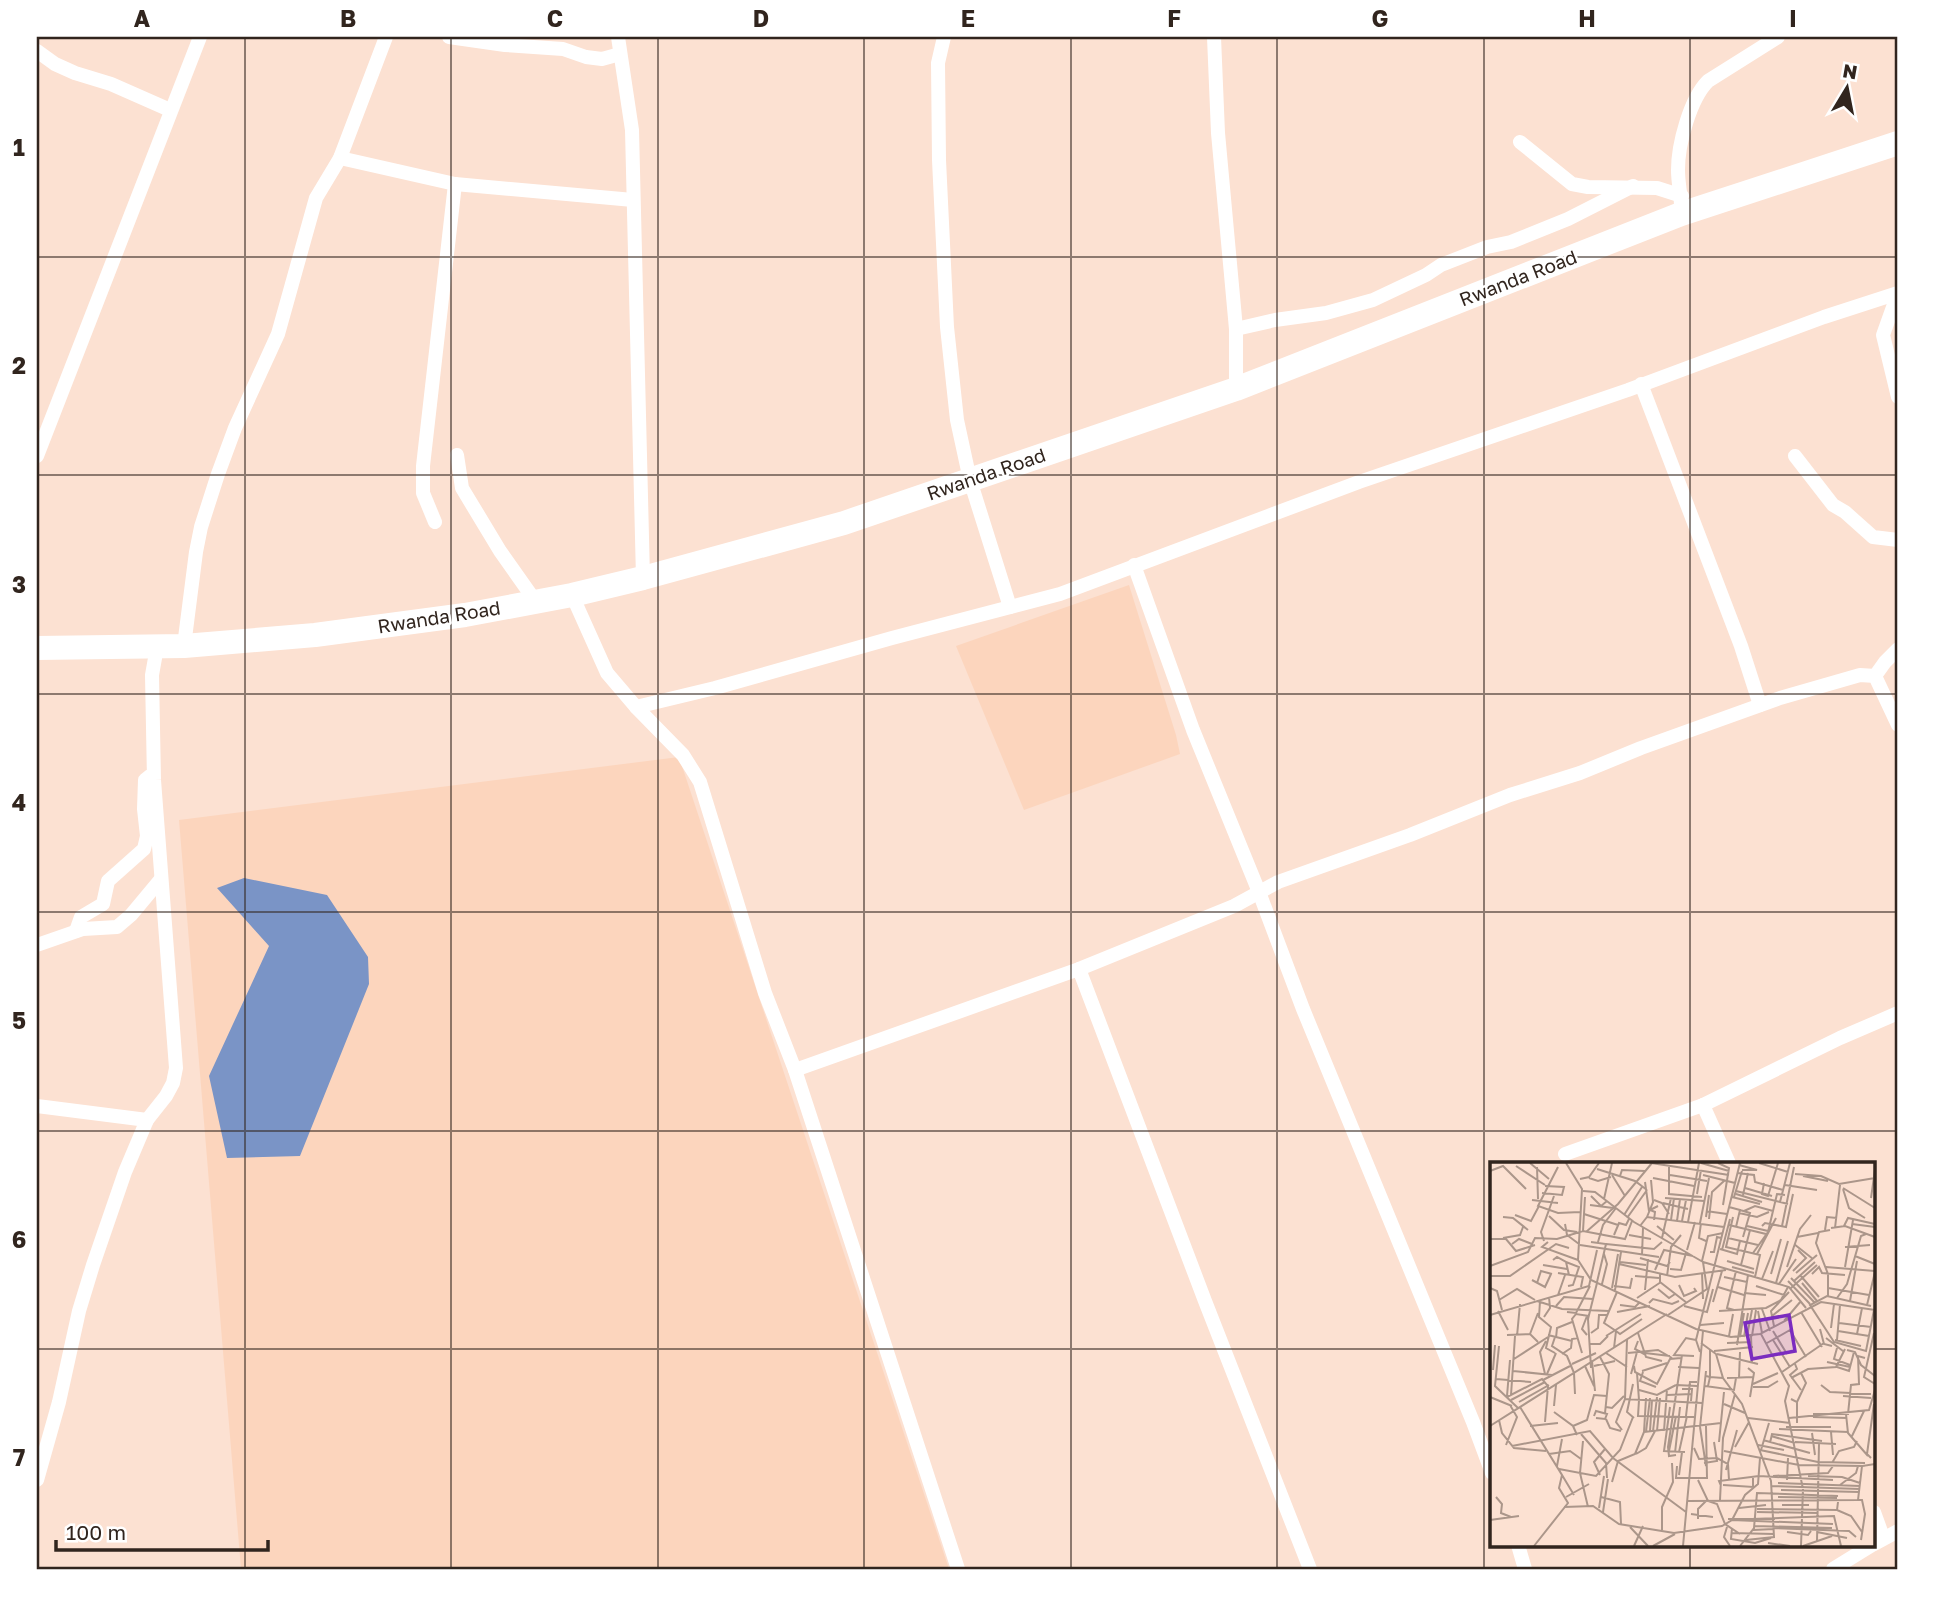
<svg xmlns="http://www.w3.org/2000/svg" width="1935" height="1606" font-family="'Golos Text',sans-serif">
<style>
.built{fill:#fcd5bd}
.water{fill:#7a94c6}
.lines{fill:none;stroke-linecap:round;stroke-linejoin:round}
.street{stroke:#fff;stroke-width:14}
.highway{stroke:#fff;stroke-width:24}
.grid{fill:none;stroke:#31251e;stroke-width:2;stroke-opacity:0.55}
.labels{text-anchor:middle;stroke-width:5;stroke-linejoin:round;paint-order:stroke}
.street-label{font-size:19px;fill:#31251e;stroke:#fff}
.inset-road{fill:none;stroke:#ab968a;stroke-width:2}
.view{fill:#7b2cbf;fill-opacity:0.15;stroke:#7b2cbf;stroke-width:3.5}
.inset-edge{fill:none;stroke:#31251e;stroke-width:3.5}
.neatline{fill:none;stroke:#31251e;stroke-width:2.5}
.grid-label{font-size:23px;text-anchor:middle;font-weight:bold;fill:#31251e}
</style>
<rect width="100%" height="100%" fill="#fce1d2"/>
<g class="built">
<polygon points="1129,585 1176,735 1180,754 1024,810 956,646"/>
<polygon points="679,757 949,1569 241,1569 179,820"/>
</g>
<polygon class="water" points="244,878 327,895 368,957 369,984 300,1156 227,1158 209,1076 269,946 217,888"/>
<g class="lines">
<g class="street">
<polyline points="449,37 505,45 563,49 586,57 602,59 620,54"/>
<polyline points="618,37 632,130 643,578"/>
<polyline points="944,37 938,63 939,160 947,327 957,420 970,480 1010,607"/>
<polyline points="1214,37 1218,133 1236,329 1236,389"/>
<polyline points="37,51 55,64 75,73 111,84 170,110"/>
<polyline points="1520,142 1572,184 1588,187 1657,188 1682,196"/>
<polyline points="340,158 455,184 633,200"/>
<path d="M1681 214C1682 198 1678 185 1678 170 1678 144 1690 99 1708 81L1778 37"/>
<polyline points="1898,293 1883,335 1898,397"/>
<polyline points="1236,329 1275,320 1326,313 1373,300 1426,275 1441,265 1487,247 1511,242 1568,219 1633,186"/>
<polyline points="1641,384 1741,646 1760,705"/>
<polyline points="457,455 462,488 500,551 536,602"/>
<polyline points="37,456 200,37"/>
<polyline points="1795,456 1833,505 1845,512 1873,537 1898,540"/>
<polyline points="435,522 423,493 423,466 455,184"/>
<polyline points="1134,565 1193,730 1259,892 1303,1009 1473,1422 1492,1473"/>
<polyline points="572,595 607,673 636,707 683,755 700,782 765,993 795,1070 958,1569"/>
<polyline points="184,646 196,552 201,527 218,474 235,428 278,334 316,198 340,158 386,37"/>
<polyline points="1875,676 1885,662 1898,649"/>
<polyline points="636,707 715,688 892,638 1060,594 1359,482 1628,390 1824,317 1898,293"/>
<polyline points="76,931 81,917 103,904 108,881 144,849 147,836 144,809 145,780 150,776"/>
<polyline points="37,945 83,929 117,927 131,915 161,879"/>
<polyline points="1079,969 1205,1301 1310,1569"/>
<polyline points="795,1070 1079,969 1234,906 1278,882 1410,835 1510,795 1580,773 1641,748 1780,698 1860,675 1875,676 1898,725"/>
<polyline points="1703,1105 1729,1163"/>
<polyline points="37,1106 147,1120"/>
<polyline points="1565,1154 1703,1105 1840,1038 1898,1013"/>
<polyline points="37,1480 59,1402 79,1311 93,1265 125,1172 147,1120 166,1096 173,1083 176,1068 154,780 152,675 157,647"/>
<polyline points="1874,1512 1883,1537"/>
<polyline points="1874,1544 1898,1531"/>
<polyline points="1518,1545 1525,1569"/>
<polyline points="1833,1569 1872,1545"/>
</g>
<polyline class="highway" points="37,648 184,646 315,635 465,615 572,595 643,578 844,523 1236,389 1681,214 1898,143"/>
</g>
<path class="grid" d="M245 37V1569M451 37V1569M658 37V1569M864 37V1569M1071 37V1569M1277 37V1569M1484 37V1569M1690 37V1163M37 257H1898M37 475H1898M37 694H1898M37 912H1898M37 1131H1898M37 1349H1492M1874 1349H1898M1690 1545V1569"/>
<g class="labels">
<g class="street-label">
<text transform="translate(1518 278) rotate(-21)" y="7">Rwanda Road</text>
<text transform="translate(986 474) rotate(-19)" y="7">Rwanda Road</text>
<text transform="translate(439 617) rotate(-9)" y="7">Rwanda Road</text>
</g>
</g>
<g transform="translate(1490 1162)">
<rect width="385" height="385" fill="#fce1d2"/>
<path class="inset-road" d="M40 1 59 17M76 1 92 27 88 98 101 118 206 167 241 175 270 172 331 140 385 148M161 1 239 13M211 1 239 9M228 1 239 6 233 43M269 1 298 10M249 3 267 8H252M26 4 55 23M179 4V32L212 35M47 5 48 37M68 5 48 44 68 51 90 50M107 7 145 19 157 28M0 9 13 4 36 27M247 11 264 13 265 20 293 28M305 12 331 14 349 22 385 16M122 13 135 34M180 13 217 19M213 13 245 21M130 14 132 8 155 9M313 14 338 19M99 16 108 19 121 15M163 16 204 24M90 17 99 15 109 1M155 20 159 49M274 21 272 32 278 34 288 1M295 23 327 28M255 26 282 34M353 26 385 46M353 27 359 46 375 56M93 29 105 30 144 60 213 100 217 127 178 153M246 29 298 42M52 31 72 33 74 25 55 24M207 32 211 8M246 32 272 40M253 33 258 11M101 34 111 44 117 39M242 35 270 42M244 35 252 9M175 36 214 39M381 36 385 8M114 37 122 1M42 38 68 41M164 38 172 41 179 52M290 40 300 1M173 41 198 47M100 43 123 46M239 45 250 48 246 65M250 48 260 51 253 75M216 49 237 52M254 49 265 44 283 49M249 51 267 55 279 50M94 52 128 63M25 53 41 59 49 44M134 53 152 25M59 54 74 68 87 70M13 55 23 56 38 68M157 55 163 40 161 18M216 55 219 33M243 55 236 85 270 93 265 115M137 56 157 28M219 57 222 30 234 19M164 58 165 50 160 48 168 44M181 58 184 36M187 59 190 37M192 59 196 38M198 60 209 1M210 61 219 16M211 61 209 76 216 79M75 62 77 73 89 82M362 62 385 65M239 63 276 72M150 64 157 55 234 65M167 64 184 78M257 64 278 69M272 64 275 61 296 65 303 32M292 64 304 5M354 64 358 56 385 62M341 66 355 64 385 75M345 66 350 23M335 68 337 55 347 56M93 69 95 35M96 70 128 42 162 1M124 73 129 61 136 63 139 57M139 73 161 77M307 75 328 71M13 76 30 73 33 65M172 76 181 36M238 76 268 83M0 77H16L26 89 45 83M54 79 51 70 64 34M58 80 52 85 88 98M101 80 116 82 107 120M108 80 113 63 126 46M22 82 29 77 42 82M116 82 164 87 172 80M304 82 323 97M90 83 169 95M355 85 380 83M230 87 247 92 250 79M197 88 205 60M232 88 240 57M220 90H224L227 75 231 76M263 91 278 70 287 32 295 33M267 92 286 56M152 93 153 66M365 94 385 102M150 96 177 104 180 100M63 98 67 95 76 100 79 113M212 99 218 74 233 71M237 99 264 107M76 100 89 105 83 123 78 124M130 100 156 103M213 100 299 125 316 146M129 102 185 115 236 108M53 103 77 107M251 103 260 68M0 104 38 90 45 76 67 77 93 69 135 77 142 59M242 105 264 111M297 105 310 67 321 53M336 105 385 109M355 105 363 58M180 107 191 108 196 91M165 108 174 88 203 94M303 109 316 96 308 88M68 111 93 115 91 125M170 111V120L197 141M212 111 213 137M306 111 327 93M281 112 291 77M322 112 329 105 332 111 355 113M310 113 329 135M0 114H20L66 82 79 86M145 114 169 116M177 114 181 85 191 73M234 115 257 120M301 116 325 141M272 117 283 89M42 118 55 125 61 112M298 119 320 142M304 119 325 100M47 121 51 109 62 112M286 121 298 79M312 121 327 139M112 122 117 102 114 92M289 122 306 97M189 123 194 134 206 129 204 126M124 124 140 126 142 116M266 124 294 133M228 125 254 133M0 126 7 129 12 148M122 126 128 92M301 126 327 103M338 126 379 133M168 127 179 136 185 132M125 128 131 90M155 128 158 97M254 131 276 133M68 133 75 113M338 134V112L326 81 329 70 340 68M147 136 171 120M347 136 357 122 371 74 376 72M9 138 27 127 45 138M47 139 72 147 119 149M50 139 49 155 61 165 56 186 65 191M360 139 367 99M223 140 232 109M159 141 163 137 182 142 189 139M130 143 145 145 150 140M377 143 385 110M66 144 74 135 103 137M194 144 217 150 223 127M381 144 337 134 320 143 344 180 376 189 384 148M272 147 280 169M244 148 237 146 246 109M8 149 18 168M229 149 276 146 291 138 298 125M268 149 272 171M77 150 86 151 100 124M127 150 160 144M311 150 332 185M0 153 99 124 107 88M97 154 92 167 97 173M282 154 302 138M54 155 60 146 59 135M294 159 311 139M349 161 381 165M210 163 234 161M284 164 281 149 299 130M341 166 344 142M330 167 334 182 342 184M126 169 130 172 152 157M283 169 297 192M348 169 379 174M101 171 108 166 109 153H117M148 171 156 195 172 199M384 171 374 215 385 222M40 172 48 151M271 172 299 224 295 239 313 327 311 384M367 172 372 146M17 173 40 172 48 180M58 173 82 179M27 174 30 142M116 174 151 152M239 174 243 152M257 174 262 148M261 174 262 201M262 174 266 148M65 175 62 184 77 194 84 211M250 175 254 151M254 175 258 151M66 176 67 166 82 160M336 176 353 189M137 178 135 237 212 241M283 178 300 205M345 178 371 184M347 178 350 143M148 179 145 187 156 193M211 181 226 192 233 216 252 242 281 319 284 375 256 378M237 181 262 180M277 181 300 168 316 195M100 182H110L118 174M247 183 258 113M9 184 5 224 28 246M124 186 126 169 114 161 127 130M347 186 344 197 360 203M357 188 365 190 371 203 385 214M224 189 263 185M210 190 206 178 250 1M92 191 82 157 86 152 99 154M116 191 137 205M138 191 168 188 182 196M155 191 180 194M72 192 81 186 82 177 88 176M227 192 268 202M204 194 184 193 196 176 206 178M110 195 119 212 115 251M24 197 58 175M102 199 105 229M337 200 360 205M82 202 106 191M305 202 307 207 300 213 311 228M95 204 104 224M104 204 125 199M144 204 145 210 167 222 180 197 191 196M188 205 209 206M347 205 359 209 364 190M101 206 98 157 107 121M258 206 264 211 260 235M3 208 5 183M23 209 62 213M152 209 177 201M153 210 150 219 166 225M292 210 334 181M84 211 85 232M147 211 149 238M55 212 50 190 56 179M57 212 66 191M141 212 147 190M216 214 220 215V188M237 216 263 215M249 216 250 190M301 216 318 207 346 205 355 187M6 217 41 220M53 218 82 203M143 222 137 250 144 256M263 222 288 211M186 223 207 224M331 223 340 230 381 232M215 224 244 228 246 216M218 224 220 215 233 216M263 225H278L288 219M192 227H202L201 239M149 228 167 233 186 223M21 233 25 174M177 233 202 232M17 234 20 198M353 234 381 236M0 235 22 244M17 235 52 217 58 224 55 260M301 237 307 240V261M21 238 55 220M149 238 148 254 204 255M29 240 59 223M307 240 316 221 311 211M234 242 255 251M64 244 66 223M30 245 72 313 69 326 78 341 44 384M116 245 122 246 134 234M180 245 174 289 195 290M64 250 83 264 87 273M323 252H358L361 223 369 222 368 194 375 196M356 252 358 271 378 294M104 254 106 249 117 252 115 257 106 256M196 254 200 220H207M323 255 357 256M258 256 300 261M299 256 379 248 385 228M116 257 120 266 131 269M9 258 12 271 24 286 56 289M0 264 177 152M40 264 68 261M83 264 97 258 104 233 117 234M210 265 216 209M210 265 216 304M296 265H341M289 267 358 270M132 268 126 260 135 237M160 269 162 238M163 269 167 235M167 269 170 236M174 269 177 227M154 270 156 236M156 270 160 236M341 270 343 293M322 271 325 293M91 272 116 301 117 316M281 274 305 281M362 274 374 249M273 278 320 291M229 280 234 230M305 280 346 282M280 281 282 272 332 279M16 283 27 255 20 243M268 283 294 288M22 284 100 269 123 296 196 350M245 285 259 260M204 286 209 297 227 296 238 302 239 318M270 288 328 300M271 288 279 261M179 289 186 254M234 289 309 303 373 304M189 290 197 254M185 291 190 245M59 292 80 289 91 297M146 292 156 286 165 269M186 293 179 294 178 285 192 193M381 296 377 292 384 242M328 300 375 301M214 301 227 299 224 280M342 301 349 289 364 285 367 279M67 304 72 277M187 304 186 316H217L216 264M69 307 106 314 130 288 143 255M236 308 247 268M90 311 98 345M90 311 93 279M72 313 84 333M110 313 104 300 115 287M189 313 192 290M269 314 343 318M283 314 338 311 343 304M318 314 352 315 370 321M208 318 218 339 227 342 235 362 250 372M297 318 298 296M122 320 128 299 145 292 154 270 231 261M288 321 370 324M233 323 263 325V314M350 323 366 311 368 304M231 324 229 319 269 314M282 324 370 327M291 328 369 330M6 335 12 342 11 351 21 355M76 335 99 322M111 335 130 340 131 362M288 335 347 336M230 338 233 276 245 232M368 338H372L375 352 371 378M197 339 368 338 372 304 385 302M292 343H319M74 345 103 344 129 362 184 371 232 364 242 358 255 333 268 322 270 296M109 346 114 314M249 346 276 343M267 347 347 348 348 340M347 348 361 354 372 370M113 350 118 317M267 350 328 351M201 352 223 355M208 357V347L216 339M238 357H285M262 357 344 354 351 384M0 358 29 354M242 358 343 362M265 364 342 366M140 365 158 384M237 365 234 375 240 384M242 366 241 377 265 381 281 376M284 366 359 369 366 375M172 368V345L183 320 182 301M263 368 284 367M297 370 318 373 321 369M327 370 357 376M241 371 284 372M327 379 329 282M278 381 300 384M144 384 153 364M163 384 185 372M193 384 213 169M250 384 264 366 267 331 348 334M313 384 342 374"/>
<path class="view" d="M299 153 305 189 262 197 255 161Z"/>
<rect width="385" height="385" class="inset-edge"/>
</g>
<rect width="1935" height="1606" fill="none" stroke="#ffffff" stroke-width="77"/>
<g transform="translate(1847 88) rotate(10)" stroke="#ffffff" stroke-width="5" paint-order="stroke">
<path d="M0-5L12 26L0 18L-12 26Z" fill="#31251e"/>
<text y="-10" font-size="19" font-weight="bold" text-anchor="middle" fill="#31251e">N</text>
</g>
<path d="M56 1540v10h212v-10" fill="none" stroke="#31251e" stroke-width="3.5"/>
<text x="66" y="1540" font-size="21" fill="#31251e" stroke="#ffffff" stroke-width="5" paint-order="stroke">100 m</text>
<rect x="38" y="38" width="1858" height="1530" class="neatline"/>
<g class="grid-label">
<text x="142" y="27">A</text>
<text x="348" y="27">B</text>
<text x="555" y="27">C</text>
<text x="761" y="27">D</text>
<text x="968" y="27">E</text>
<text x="1174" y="27">F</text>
<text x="1380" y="27">G</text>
<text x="1587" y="27">H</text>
<text x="1793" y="27">I</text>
<text x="19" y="156">1</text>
<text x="19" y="374">2</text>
<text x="19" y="593">3</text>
<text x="19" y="811">4</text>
<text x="19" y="1029">5</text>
<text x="19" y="1248">6</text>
<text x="19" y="1466">7</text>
</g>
</svg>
